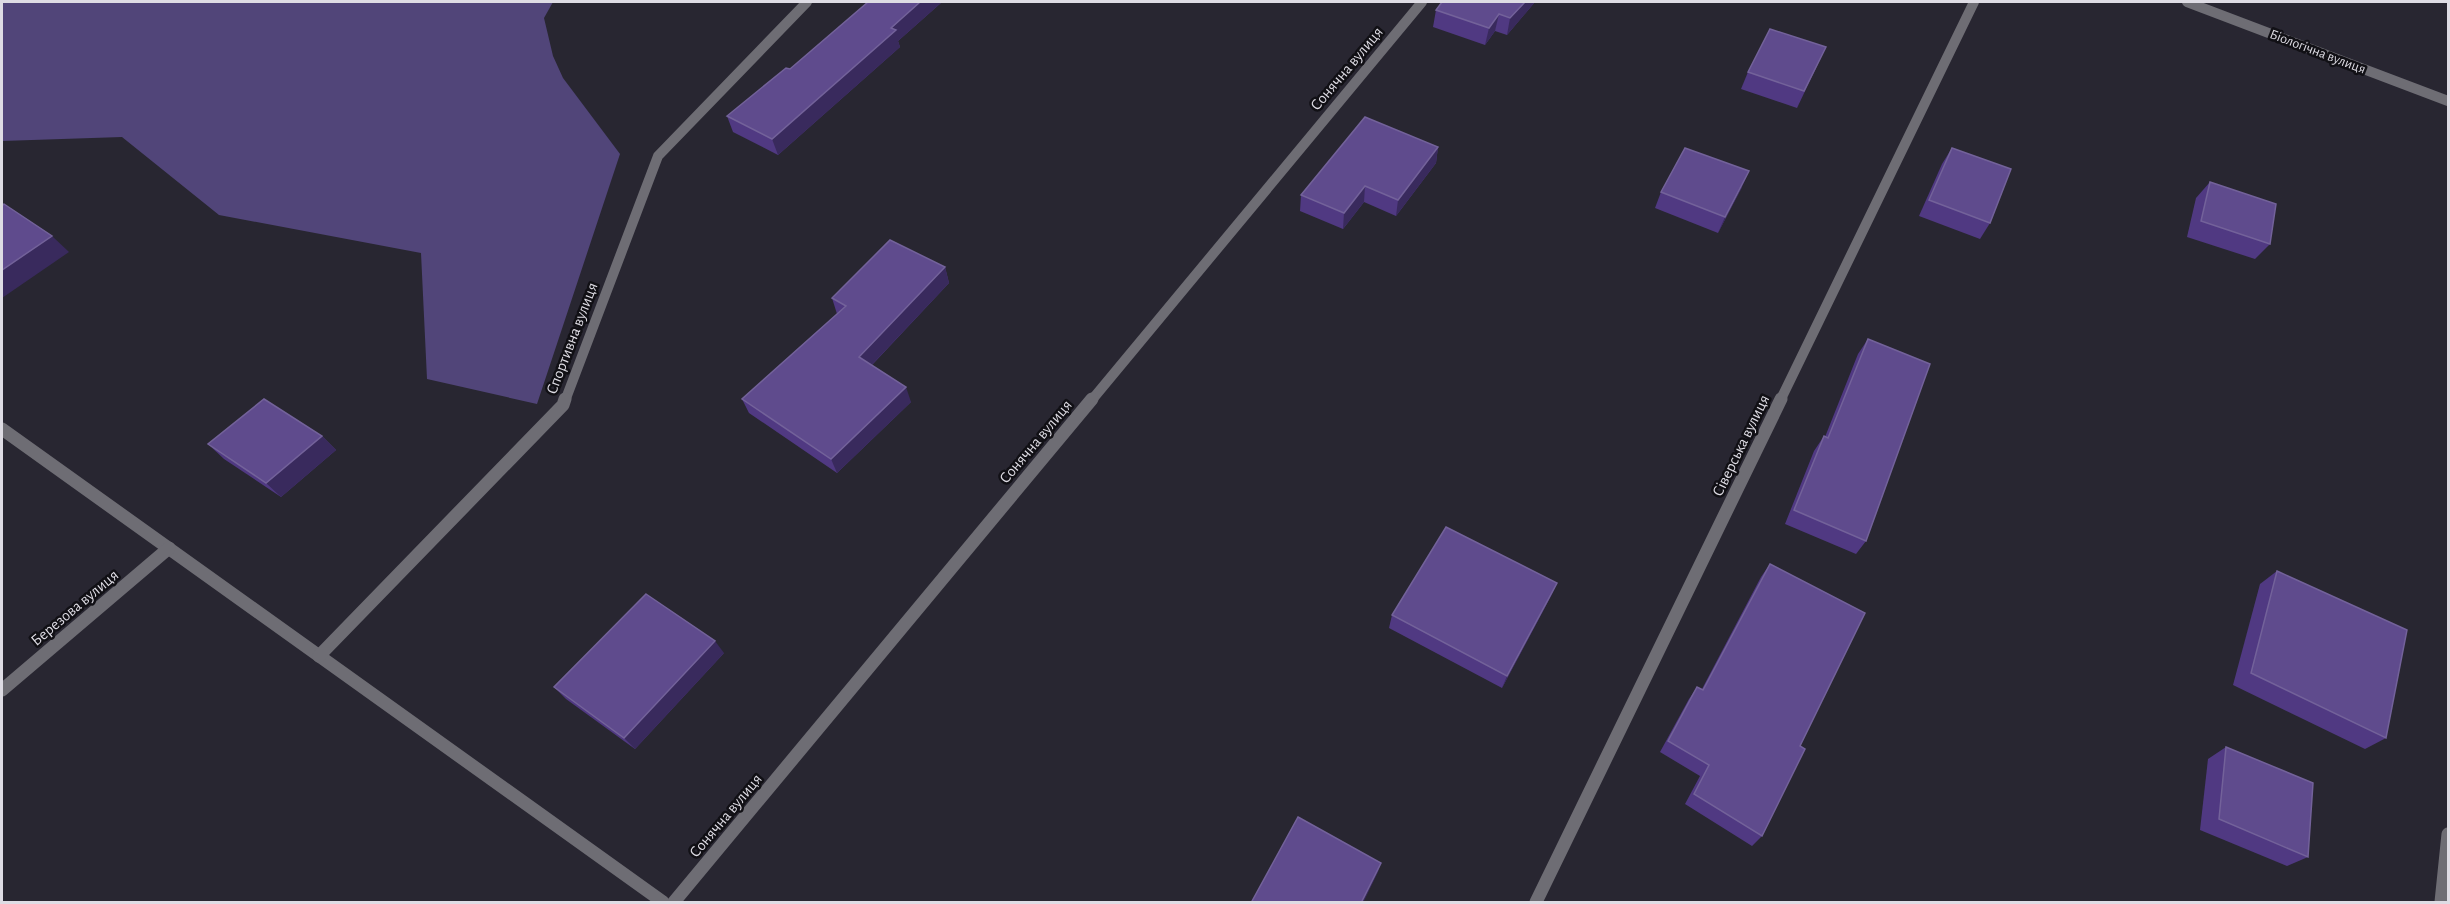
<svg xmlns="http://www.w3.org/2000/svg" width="2450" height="904" font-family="'Alegreya Sans',sans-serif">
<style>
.green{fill:#514579}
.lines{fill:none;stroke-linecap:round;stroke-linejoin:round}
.service-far1{stroke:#6e6d74;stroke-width:10}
.service{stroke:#6e6d74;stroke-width:13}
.wall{fill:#503982}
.shaded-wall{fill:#392a5d}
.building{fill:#5f4b8d;stroke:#73629a;stroke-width:1.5}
.labels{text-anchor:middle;stroke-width:5;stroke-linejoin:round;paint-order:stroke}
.far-street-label{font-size:14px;fill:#dedce4;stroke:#111015}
.street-label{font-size:16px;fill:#dedce4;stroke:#111015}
</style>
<rect width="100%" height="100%" fill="#282631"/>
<polygon class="green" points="2,2 553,2 544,18 553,56 563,78 620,154 537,404 427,379 421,253 219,215 122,137 2,141"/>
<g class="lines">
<g class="service-far1">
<polyline points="2187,2 2448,101"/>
<polyline points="565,401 658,156 807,2"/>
<polyline points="1091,401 1422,2"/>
<polyline points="1780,401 1974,2"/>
</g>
<g class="service">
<polyline points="2,429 663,902"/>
<polyline points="319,656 563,405 565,399"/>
<polyline points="2,690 169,548"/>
<polyline points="674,902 1092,399"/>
<polyline points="1536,902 1781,399"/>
<polyline points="2441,902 2448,834"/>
</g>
</g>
<g class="wall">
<polygon points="942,2 898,41 900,47 778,155 733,132 727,116 790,69"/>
<polygon points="1442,2 1535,2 1507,35 1495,31 1485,45 1433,27 1436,10"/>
<polygon points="1826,47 1797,108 1741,89 1748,72"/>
<polygon points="1438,147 1436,163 1396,216 1364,202 1343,229 1300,211 1301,195"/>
<polygon points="1952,148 1990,223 1980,239 1919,216 1942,164"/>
<polygon points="2210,182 2270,244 2255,259 2187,237 2196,198"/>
<polygon points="1742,187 1718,233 1655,208 1661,192"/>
<polygon points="945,267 949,283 872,365 911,402 837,473 749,413 742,399 837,314 832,298"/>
<polygon points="1868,339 1866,541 1856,554 1785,524 1814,451 1824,436 1825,437 1858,354"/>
<polygon points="322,436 336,450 281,497 224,459 208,444"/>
<polygon points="1770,564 1800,746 1762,836 1752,846 1685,804 1700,776 1660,752 1689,699 1697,687 1702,689 1761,577"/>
<polygon points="2277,571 2386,738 2365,749 2233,685 2260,584"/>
<polygon points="1557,583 1551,596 1502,688 1389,628 1392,615"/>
<polygon points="724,653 635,749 566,699 554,687"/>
<polygon points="2226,747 2308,857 2287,866 2200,830 2208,759"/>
</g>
<g class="shaded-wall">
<polygon points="920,2 942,2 898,41 900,47 778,155 772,139"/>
<polygon points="1525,2 1535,2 1507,35 1510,18"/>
<polygon points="1499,14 1495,31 1485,45 1489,28"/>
<polygon points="1438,147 1436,163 1396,216 1398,200"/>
<polygon points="1749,171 1742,187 1718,233 1725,217"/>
<polygon points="1365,186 1364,202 1343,229 1344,213"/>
<polygon points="52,236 69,252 2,298 2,270"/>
<polygon points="945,267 949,283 865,372 859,357"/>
<polygon points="906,387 911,402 837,473 831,459"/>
<polygon points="322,436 336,450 281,497 266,483"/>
<polygon points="1557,583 1551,596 1502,688 1507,676"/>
<polygon points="715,641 724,653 635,749 624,738"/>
<polygon points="1381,863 1378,872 1363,903 1361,903"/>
</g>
<g class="building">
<polygon points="868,2 920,2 891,28 896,30 772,139 727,116 786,68 790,69"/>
<polygon points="1442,2 1525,2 1510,18 1499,14 1489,28 1436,10"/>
<polygon points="1770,29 1826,47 1804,91 1748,72"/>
<polygon points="1365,117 1438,147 1398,200 1365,186 1344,213 1301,195"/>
<polygon points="1685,148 1749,171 1725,217 1661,192"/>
<polygon points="1952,148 2011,169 1990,223 1929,200"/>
<polygon points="2210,182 2276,204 2270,244 2201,221"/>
<polygon points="4,204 52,236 2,270 2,206"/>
<polygon points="890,240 945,267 859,357 906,387 831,459 742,399 846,306 832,298"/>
<polygon points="1868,339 1930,364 1866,541 1794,510 1824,436 1828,438"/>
<polygon points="264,399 322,436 266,483 208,444"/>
<polygon points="1446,527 1557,583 1507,676 1392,615"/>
<polygon points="1770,564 1865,613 1800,746 1805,749 1762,836 1694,794 1709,765 1668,741 1697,687 1703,690"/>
<polygon points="2277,571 2407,630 2386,738 2251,673"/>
<polygon points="646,594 715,641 624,738 554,687"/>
<polygon points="2226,747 2313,783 2308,857 2219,819"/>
<polygon points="1298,817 1381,863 1361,903 1251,903"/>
</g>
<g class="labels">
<g class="far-street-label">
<text transform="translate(2318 51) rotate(21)" y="5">Біологічна вулиця</text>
</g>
<g class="street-label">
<text transform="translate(1346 68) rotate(-50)" y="6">Сонячна вулиця</text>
<text transform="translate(571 338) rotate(-69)" y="6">Спортивна вулиця</text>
<text transform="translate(1035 441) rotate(-50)" y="6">Сонячна вулиця</text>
<text transform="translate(1740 445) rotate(-64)" y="6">Сіверська вулиця</text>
<text transform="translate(74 607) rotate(-40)" y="6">Березова вулиця</text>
<text transform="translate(725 815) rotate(-50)" y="6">Сонячна вулиця</text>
</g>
</g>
<rect width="2450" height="904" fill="none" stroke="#dedce4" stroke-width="6"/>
</svg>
